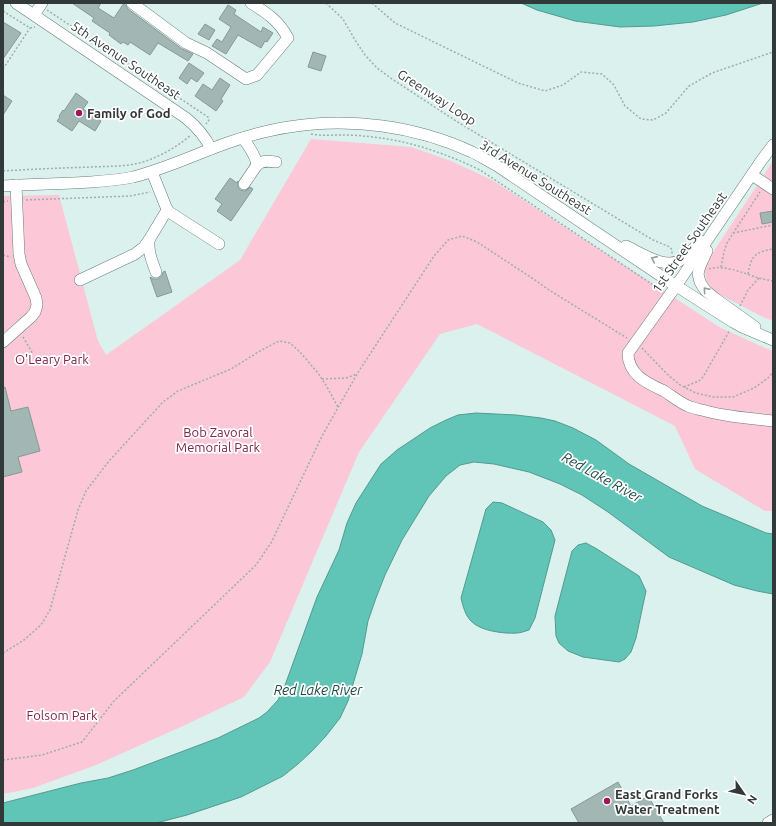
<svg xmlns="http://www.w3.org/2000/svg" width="776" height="826" font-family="Ubuntu,sans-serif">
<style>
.green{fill:#fcc7d6}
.water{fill:#60c4b6;stroke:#529b90}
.building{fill:#a2b7b3;stroke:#859a96}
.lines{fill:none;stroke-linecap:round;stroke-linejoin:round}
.minor-casing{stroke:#687c79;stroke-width:12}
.path{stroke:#9daeab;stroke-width:1.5;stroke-dasharray:2 2;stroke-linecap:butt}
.minor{stroke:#fff;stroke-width:11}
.oneway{stroke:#989c9c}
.poi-dot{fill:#a31459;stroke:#fff;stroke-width:1.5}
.labels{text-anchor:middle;stroke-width:3.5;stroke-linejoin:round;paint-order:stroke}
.street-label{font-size:13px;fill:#313a38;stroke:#fff}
.poi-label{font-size:13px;font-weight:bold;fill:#313a38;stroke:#fff;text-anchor:start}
.park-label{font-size:13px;fill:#7e2549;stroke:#fff}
.water-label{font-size:14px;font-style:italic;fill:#1e4a44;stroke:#fff}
</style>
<rect width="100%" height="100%" fill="#dbf1ed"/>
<g class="green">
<polygon points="311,139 411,147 451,161 492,180 721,328 765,348 773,351 773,511 765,511 695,469 675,426 477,324 440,334 359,452 270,662 244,697 185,725 96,765 33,788 3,794 3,196 59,195 98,341 106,355 240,260"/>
<polygon points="773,161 773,321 763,317 715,292 707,282 704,266"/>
</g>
<g class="water">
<polygon points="521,3 763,3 726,15 693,22 654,26 620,27 575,21 537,10"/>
<polygon points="476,413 516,415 541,418 555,421 573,428 596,440 629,464 702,506 752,527 766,533 773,534 773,594 757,591 734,585 669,557 608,512 582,495 560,484 529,472 494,464 474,462 460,465 446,476 429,496 402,540 385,575 376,598 368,621 362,654 348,701 340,718 326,736 312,751 298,764 283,776 241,797 187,815 156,823 3,823 3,803 81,783 108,778 133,770 218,738 259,718 267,712 278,700 284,688 317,597 339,550 347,523 356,503 381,464 397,450 430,428 446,420 458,415"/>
<path d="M493 502 502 503 543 522 551 530 555 540 535 618 529 630C525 631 521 633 517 633 504 634 480 631 471 621 465 615 463 606 461 598L486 509Z"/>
<polygon points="586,543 597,549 639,576 646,591 636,638 631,652 625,659 619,662 583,657 568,651 559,643 556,636 555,616 572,551 578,545"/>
</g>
<g class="building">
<polygon points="72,3 101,3 98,8 114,18 124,3 128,9 182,49 193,54 188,61 158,43 150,55 130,42 128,45 123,42 121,44 109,35 110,33 92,21 94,18"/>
<polygon points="228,5 236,10 234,14 261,32 263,27 273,33 267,42 265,41 261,48 238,35 226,54 212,46 217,39 222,42 231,27 219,19"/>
<polygon points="3,22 21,33 3,59"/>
<polygon points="205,24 215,30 209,40 198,34"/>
<polygon points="313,52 326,56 321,71 308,67"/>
<polygon points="189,63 204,73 197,82 191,78 187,84 179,78"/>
<polygon points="220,78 230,85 221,99 223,101 216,111 195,96 203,84 212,90"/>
<polygon points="76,93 88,102 83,109 101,121 95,131 79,121 72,131 57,121 60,117 59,116 63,110 64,111"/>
<polygon points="3,95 12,101 3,115"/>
<polygon points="230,178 237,183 238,181 238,187 240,190 244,191 247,190 250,187 253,189 231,221 217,211 222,204 215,199"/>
<polygon points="773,211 773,222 762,224 760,213"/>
<polygon points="165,271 172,292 157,297 150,277 154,279 158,279 162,276 163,272"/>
<polygon points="5,387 11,411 28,407 40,451 18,457 22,472 3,477 3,388"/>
<polygon points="618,782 631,806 648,796 664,823 579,823 571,809"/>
</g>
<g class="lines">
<defs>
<g id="minor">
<path d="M16 3 186 118C197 127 205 136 211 149"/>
<path d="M132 3 186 43 207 53 246 79 257 75 288 38C279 21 267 13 251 3"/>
<polyline points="34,15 42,3"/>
<path d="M243 138C248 146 256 155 257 165"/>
<path d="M773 145 761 161 676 286 628 353C628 375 647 383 664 391 672 396 679 402 688 406 692 408 698 409 702 410 725 417 749 418 773 421"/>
<polyline points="152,172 166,207 169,212 219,244"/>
<polyline points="752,175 773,189"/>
<path d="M244 184 257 165C262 160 269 161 276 162"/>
<path d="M3 186C32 184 62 184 91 182 105 181 119 180 133 177 165 169 196 154 227 143 247 136 268 130 289 127 350 117 416 126 472 152 480 156 488 161 496 165L667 280 733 322 742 327 773 340"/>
<path d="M149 240C148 252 152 261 156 272"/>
<path d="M626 246C641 253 667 271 682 259 689 254 695 247 701 241"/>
<polyline points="707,251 700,266 698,274 700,282 703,287 706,291 716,299 755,327"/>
<polyline points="80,280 135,254 144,247 149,240 167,210"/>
<polyline points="3,342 31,317 35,312 37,305 36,298 21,264 19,254 16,185"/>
<polyline points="768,823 773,820"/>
</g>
</defs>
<use href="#minor" class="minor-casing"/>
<g class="path">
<polyline points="326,3 343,19 355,40 365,55 377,68 392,79 456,121 653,240 670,247 672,250 672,254"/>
<polyline points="372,3 395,23 518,83 545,91 563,85 581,72 602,74 614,85 625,106 641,119 653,120 666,113 689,86 712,73 773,52"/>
<polyline points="47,10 208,117 209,120 206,124"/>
<polyline points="3,11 30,28 35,27"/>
<polyline points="3,69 30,28"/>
<path d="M311 134C321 136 331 135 341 135 348 135 356 135 363 136 404 139 443 152 480 170L661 290"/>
<path d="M3 171C33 169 62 168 92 167 110 166 129 167 146 161 163 155 178 146 191 135"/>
<polyline points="26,200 130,196 150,192"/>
<polyline points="3,202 8,201"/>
<polyline points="733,233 773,225"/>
<polyline points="3,255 11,257"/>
<polyline points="721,267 724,252 727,243 732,235 760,192"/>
<path d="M709 269C722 264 744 273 758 278 763 279 768 280 773 281"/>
<path d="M748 274C751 256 755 252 773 249"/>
<polyline points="740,306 748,290 759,278"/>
<polyline points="23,337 33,354"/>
<polyline points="642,348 667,374 680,385 696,393 713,397 733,397 754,388 768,378 773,372"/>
<polyline points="322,379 346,378 357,374"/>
<polyline points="684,387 699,381 703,377 730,330"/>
<polyline points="3,653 24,640 41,625 50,610 78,510 86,491 109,461 163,402 178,391 231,369 260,351 279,341 290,343 300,352 318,373 327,387 338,407"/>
<polyline points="3,760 42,755 82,742 114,701 256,565 271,543 322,436 357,374 434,256 448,240 462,236 477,242 535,280 549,290 627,338"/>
</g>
<use href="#minor" class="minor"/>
</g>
<defs><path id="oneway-chevron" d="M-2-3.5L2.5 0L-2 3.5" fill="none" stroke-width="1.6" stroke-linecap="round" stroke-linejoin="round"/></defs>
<g class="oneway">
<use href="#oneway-chevron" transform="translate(654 259) rotate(-156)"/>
<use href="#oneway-chevron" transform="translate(706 290) rotate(-131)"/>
</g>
<g class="poi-dot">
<circle cx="79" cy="113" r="4"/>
<circle cx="607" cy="801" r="4"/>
</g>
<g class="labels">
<g class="street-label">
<text transform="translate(126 60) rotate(34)" y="5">5th Avenue Southeast</text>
<text transform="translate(437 97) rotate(33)" y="5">Greenway Loop</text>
<text transform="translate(536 177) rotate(32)" y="5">3rd Avenue Southeast</text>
<text transform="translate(689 242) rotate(-55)" y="5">1st Street Southeast</text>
</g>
<g class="poi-label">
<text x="87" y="118">Family of God</text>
<text x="615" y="799">East Grand Forks<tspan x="615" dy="15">Water Treatment</tspan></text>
</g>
<g class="park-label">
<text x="52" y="364">O'Leary Park</text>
<text x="218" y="437">Bob Zavoral<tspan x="218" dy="15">Memorial Park</tspan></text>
<text x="62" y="720">Folsom Park</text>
</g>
<g class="water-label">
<text transform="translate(602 477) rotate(29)" y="5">Red Lake River</text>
<text x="318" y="695">Red Lake River</text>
</g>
</g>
<rect width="776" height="826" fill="none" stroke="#313a38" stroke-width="8"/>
<g transform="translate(744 794) rotate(124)" stroke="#ffffff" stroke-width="3" paint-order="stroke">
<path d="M0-3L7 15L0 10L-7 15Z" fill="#313a38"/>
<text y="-6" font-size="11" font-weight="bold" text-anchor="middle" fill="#313a38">N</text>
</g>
</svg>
